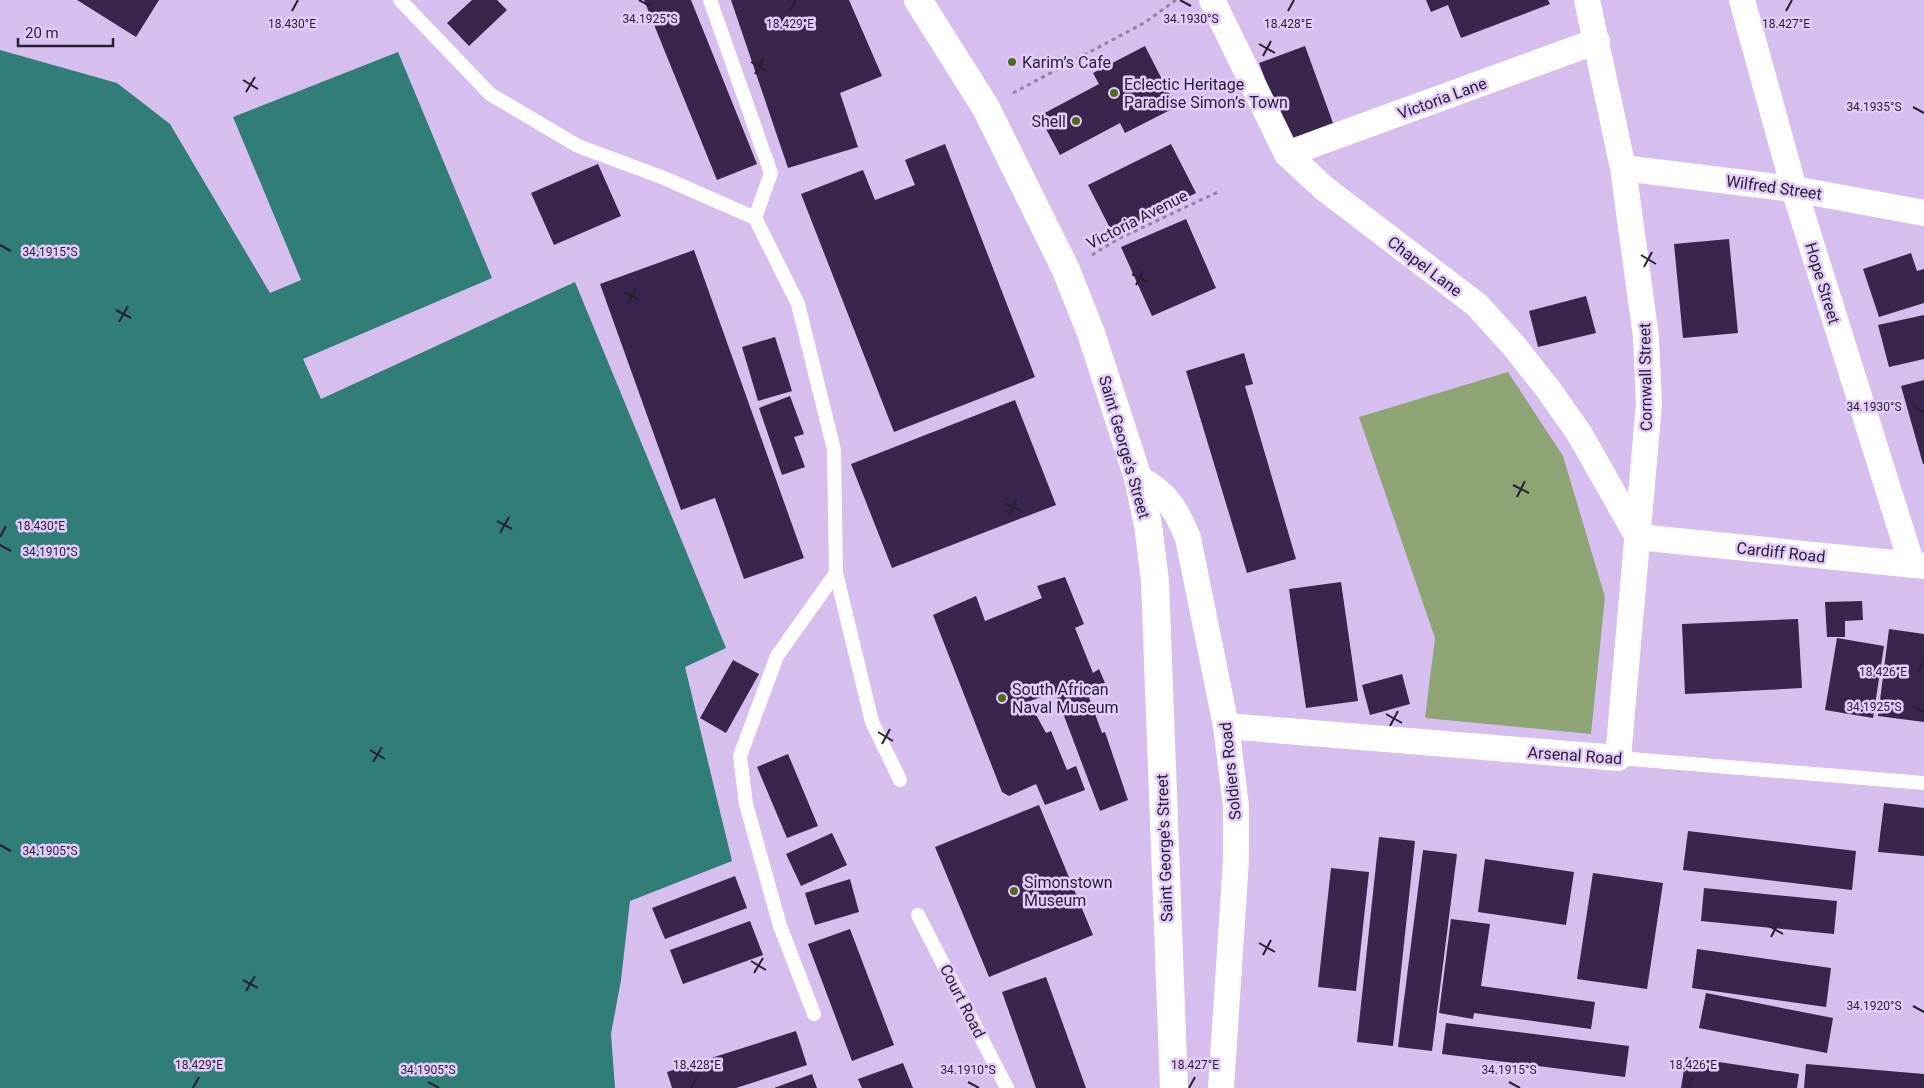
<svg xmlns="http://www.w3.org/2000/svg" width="1924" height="1088" font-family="Roboto,sans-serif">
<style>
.green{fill:#8fa474}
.water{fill:#307e77}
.building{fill:#3a254c}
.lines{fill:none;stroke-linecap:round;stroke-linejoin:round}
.path{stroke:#9582a7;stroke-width:3;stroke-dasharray:4 4;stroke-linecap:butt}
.lane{stroke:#fff;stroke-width:14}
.street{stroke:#fff;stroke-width:26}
.secondary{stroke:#fff;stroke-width:28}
.ticks{fill:none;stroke:#281f31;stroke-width:2}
.poi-dot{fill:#4e6a1d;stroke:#e3cbfb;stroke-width:2}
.labels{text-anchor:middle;stroke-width:5;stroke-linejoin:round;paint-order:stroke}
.poi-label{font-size:16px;fill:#281f31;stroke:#e3cbfb;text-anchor:start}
.street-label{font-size:16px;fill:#281f31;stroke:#e3cbfb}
.ticks-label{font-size:12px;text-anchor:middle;fill:#281f31;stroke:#e3cbfb;stroke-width:5;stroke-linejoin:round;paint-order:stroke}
</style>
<rect width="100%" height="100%" fill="#d6beee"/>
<polygon class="green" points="1508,372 1563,456 1605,597 1591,734 1425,718 1435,638 1359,417"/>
<polygon class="water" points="0,50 117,83 170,124 270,293 301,280 233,117 398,52 492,278 303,359 321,399 575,282 726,648 685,667 732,861 630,901 621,980 611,1034 615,1088 0,1088"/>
<g class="building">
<polygon points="77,0 159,0 136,37"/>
<polygon points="472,0 497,0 507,10 469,46 447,23"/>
<polygon points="644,0 691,0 757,164 717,180"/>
<polygon points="731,0 849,0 882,76 840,93 858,147 788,168"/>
<polygon points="1426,0 1548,0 1550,4 1461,38 1448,5 1431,12"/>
<polygon points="1145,46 1176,107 1125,133 1120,123 1060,155 1039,116 1099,84 1093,73"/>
<polygon points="1305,46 1333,123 1288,140 1259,63"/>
<polygon points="945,144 1035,377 894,432 801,194 863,170 875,200 915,185 905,160"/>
<polygon points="1171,144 1196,193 1113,234 1088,185"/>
<polygon points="598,164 621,216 554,245 531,193"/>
<polygon points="1186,219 1216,288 1152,316 1121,247"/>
<polygon points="1729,239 1738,333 1683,338 1674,244"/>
<polygon points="694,250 804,558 744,579 715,498 681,510 600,284"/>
<polygon points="1911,253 1917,271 1924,269 1924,303 1879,317 1863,269"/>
<polygon points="1586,296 1596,333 1538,347 1529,311"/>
<polygon points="1924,315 1924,359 1889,367 1878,325"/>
<polygon points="775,337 792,391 758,401 742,347"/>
<polygon points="1244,353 1253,384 1245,386 1296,559 1247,573 1186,371"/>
<polygon points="1924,380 1924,464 1923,464 1901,386"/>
<polygon points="790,396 804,434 794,437 805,467 782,475 759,408"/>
<polygon points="1015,400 1056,505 892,568 851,464"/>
<polygon points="1065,577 1084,624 1075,628 1093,673 1099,669 1105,683 1086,689 1102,733 1105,732 1128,800 1100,811 1055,692 1016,706 1019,716 1034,711 1046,733 1051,731 1067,770 1076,766 1085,790 1045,805 1036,784 1009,796 1002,792 933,615 976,596 985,621 1042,598 1037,586"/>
<polygon points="1341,582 1358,701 1306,708 1289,589"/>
<polygon points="1862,601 1863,620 1845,621 1845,637 1827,637 1825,602"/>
<polygon points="1798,619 1802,688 1685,694 1682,624"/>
<polygon points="1889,629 1924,634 1924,722 1878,716"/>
<polygon points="1837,638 1884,646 1873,718 1825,710"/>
<polygon points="733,660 759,674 726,733 700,718"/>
<polygon points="1402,674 1410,704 1370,715 1362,685"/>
<polygon points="788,754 818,826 787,838 757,767"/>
<polygon points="1884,803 1924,808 1924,856 1878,852"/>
<polygon points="1039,805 1093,935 989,977 935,847"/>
<polygon points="1688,831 1856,851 1852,890 1683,870"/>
<polygon points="832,833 847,865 801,886 786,854"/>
<polygon points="1379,837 1415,841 1393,1046 1357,1042"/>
<polygon points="1423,850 1457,854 1432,1051 1398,1047"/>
<polygon points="1485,859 1574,872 1566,925 1478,912"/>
<polygon points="1331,868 1369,872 1356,991 1318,987"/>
<polygon points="1593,873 1663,883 1647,989 1577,979"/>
<polygon points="735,876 747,908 665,939 652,908"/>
<polygon points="850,879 859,912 815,925 805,893"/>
<polygon points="1704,888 1837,901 1834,934 1701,921"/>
<polygon points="1451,919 1490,924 1481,986 1595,1002 1591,1029 1474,1013 1473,1019 1439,1013"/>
<polygon points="750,921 763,955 683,984 670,950"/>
<polygon points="850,929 894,1045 852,1061 808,944"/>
<polygon points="1697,949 1831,968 1826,1007 1692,988"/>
<polygon points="1046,977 1086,1088 1036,1088 1002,992"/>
<polygon points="1706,993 1833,1018 1827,1053 1699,1028"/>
<polygon points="1446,1023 1629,1046 1625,1077 1442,1054"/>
<polygon points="796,1031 807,1065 736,1088 672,1088 667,1072"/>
<polygon points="1686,1057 1799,1074 1797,1088 1681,1088"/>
<polygon points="903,1063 913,1088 862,1088 858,1079"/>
<polygon points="1806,1064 1924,1074 1924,1088 1804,1088"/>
<polygon points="812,1074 817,1088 774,1088"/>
</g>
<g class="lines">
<g class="path">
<polyline points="1013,93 1144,23 1176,0"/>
<polyline points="1092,255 1118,239 1220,191"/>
</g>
<g class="lane">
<polyline points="400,0 490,94 578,146 664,178 755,218 798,304 834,450 836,573 872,722 900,780"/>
<polyline points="710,0 771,173 755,218"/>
<polyline points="1618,758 1924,783"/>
<polyline points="918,915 1007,1088"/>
<polyline points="814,1014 780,926 746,804 740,756 777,656 836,573"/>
</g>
<g class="street">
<polyline points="1212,0 1287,154 1325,189 1477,305 1514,346 1548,389 1579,433 1638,537"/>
<polyline points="1742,0 1794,189 1912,565"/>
<polyline points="1287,154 1597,41"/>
<polyline points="1623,168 1794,189 1924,213"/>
<path d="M1138 478C1167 493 1176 509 1188 538L1226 726 1236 806V860L1221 1088"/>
<polyline points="1638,537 1924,566"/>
<polyline points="1226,726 1618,758 1649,404 1646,337 1623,168 1587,0"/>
</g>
<polyline class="secondary" points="918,0 986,108 1066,270 1091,333 1138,478 1148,525 1155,581 1174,1088"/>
</g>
<path class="ticks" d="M639 0 650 6M1180 0 1191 6M292 11 298 0M790 11 796 0M1288 11 1294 0M1786 11 1792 0M1259 44 1275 53M1263 56 1271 41M751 62 767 71M755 74 763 59M243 80 258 89M246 92 255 77M1913 107 1924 113M0 245 11 251M1641 255 1656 264M1644 267 1652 252M1132 274 1148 282M1136 285 1144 270M624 292 639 300M628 303 636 288M116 310 131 318M119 322 128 306M1913 406 1924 413M1513 485 1529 493M1517 497 1525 481M1005 503 1021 511M1009 515 1017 499M497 521 512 529M500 533 509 517M0 537 6 526M0 545 11 551M1918 672 1924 661M1913 706 1924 712M1386 714 1402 723M1390 726 1398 711M878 732 893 741M882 744 890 729M370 750 385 759M373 762 382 747M0 845 11 851M1767 925 1783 934M1771 937 1779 922M1259 943 1275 952M1263 955 1271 940M751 961 766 970M754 973 763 958M243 980 258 988M246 991 255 976M1913 1006 1924 1012M428 1082 439 1088M968 1082 979 1088M1509 1082 1520 1088M193 1088 199 1077M691 1088 697 1077M1189 1088 1195 1077M1687 1088 1693 1077"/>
<g class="poi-dot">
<circle cx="1012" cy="62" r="5"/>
<circle cx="1114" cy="93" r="5"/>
<circle cx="1076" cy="121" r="5"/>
<circle cx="1002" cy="698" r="5"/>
<circle cx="1014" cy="891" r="5"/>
</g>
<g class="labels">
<g class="poi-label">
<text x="1022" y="68">Karim’s Cafe</text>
<text x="1124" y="90">Eclectic Heritage<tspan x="1124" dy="18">Paradise Simon’s Town</tspan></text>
<text x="1066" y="127" text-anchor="end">Shell</text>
<text x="1012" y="695">South African<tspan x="1012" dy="18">Naval Museum</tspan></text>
<text x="1024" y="888">Simonstown<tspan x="1024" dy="18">Museum</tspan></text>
</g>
<g class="street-label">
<text transform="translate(1442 98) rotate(-20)" y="6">Victoria Lane</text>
<text transform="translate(1774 187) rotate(8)" y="6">Wilfred Street</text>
<text transform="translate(1137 219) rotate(-27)" y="6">Victoria Avenue</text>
<text transform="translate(1425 266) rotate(37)" y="6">Chapel Lane</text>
<text transform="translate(1823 283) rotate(73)" y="6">Hope Street</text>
<text transform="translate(1645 377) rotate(-91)" y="6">Cornwall Street</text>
<text transform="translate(1125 447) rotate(74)" y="6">Saint George's Street</text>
<text transform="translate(1781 552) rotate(6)" y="6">Cardiff Road</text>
<text transform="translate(1575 755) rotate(4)" y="6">Arsenal Road</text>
<text transform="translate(1230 771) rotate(-96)" y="6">Soldiers Road</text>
<text transform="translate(1164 848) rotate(-92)" y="6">Saint George's Street</text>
<text transform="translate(963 1001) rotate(63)" y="6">Court Road</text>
</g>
</g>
<g class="ticks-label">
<text x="1191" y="23">34.1930°S</text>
<text x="650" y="23">34.1925°S</text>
<text x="292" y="28">18.430°E</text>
<text x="790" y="28">18.429°E</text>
<text x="1288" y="28">18.428°E</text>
<text x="1786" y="28">18.427°E</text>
<text x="1874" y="111">34.1935°S</text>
<text x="50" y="256">34.1915°S</text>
<text x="1874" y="411">34.1930°S</text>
<text x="41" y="530">18.430°E</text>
<text x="50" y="556">34.1910°S</text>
<text x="1883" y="676">18.426°E</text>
<text x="1874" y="711">34.1925°S</text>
<text x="50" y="855">34.1905°S</text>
<text x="1874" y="1010">34.1920°S</text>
<text x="199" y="1069">18.429°E</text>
<text x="697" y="1069">18.428°E</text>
<text x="1195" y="1069">18.427°E</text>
<text x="1693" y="1069">18.426°E</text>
<text x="428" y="1074">34.1905°S</text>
<text x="968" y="1074">34.1910°S</text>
<text x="1509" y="1074">34.1915°S</text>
</g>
<path d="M18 38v8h95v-8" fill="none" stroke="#281f31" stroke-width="2.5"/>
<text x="25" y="38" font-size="15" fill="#281f31" stroke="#e3cbfb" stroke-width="4" paint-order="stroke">20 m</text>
</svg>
